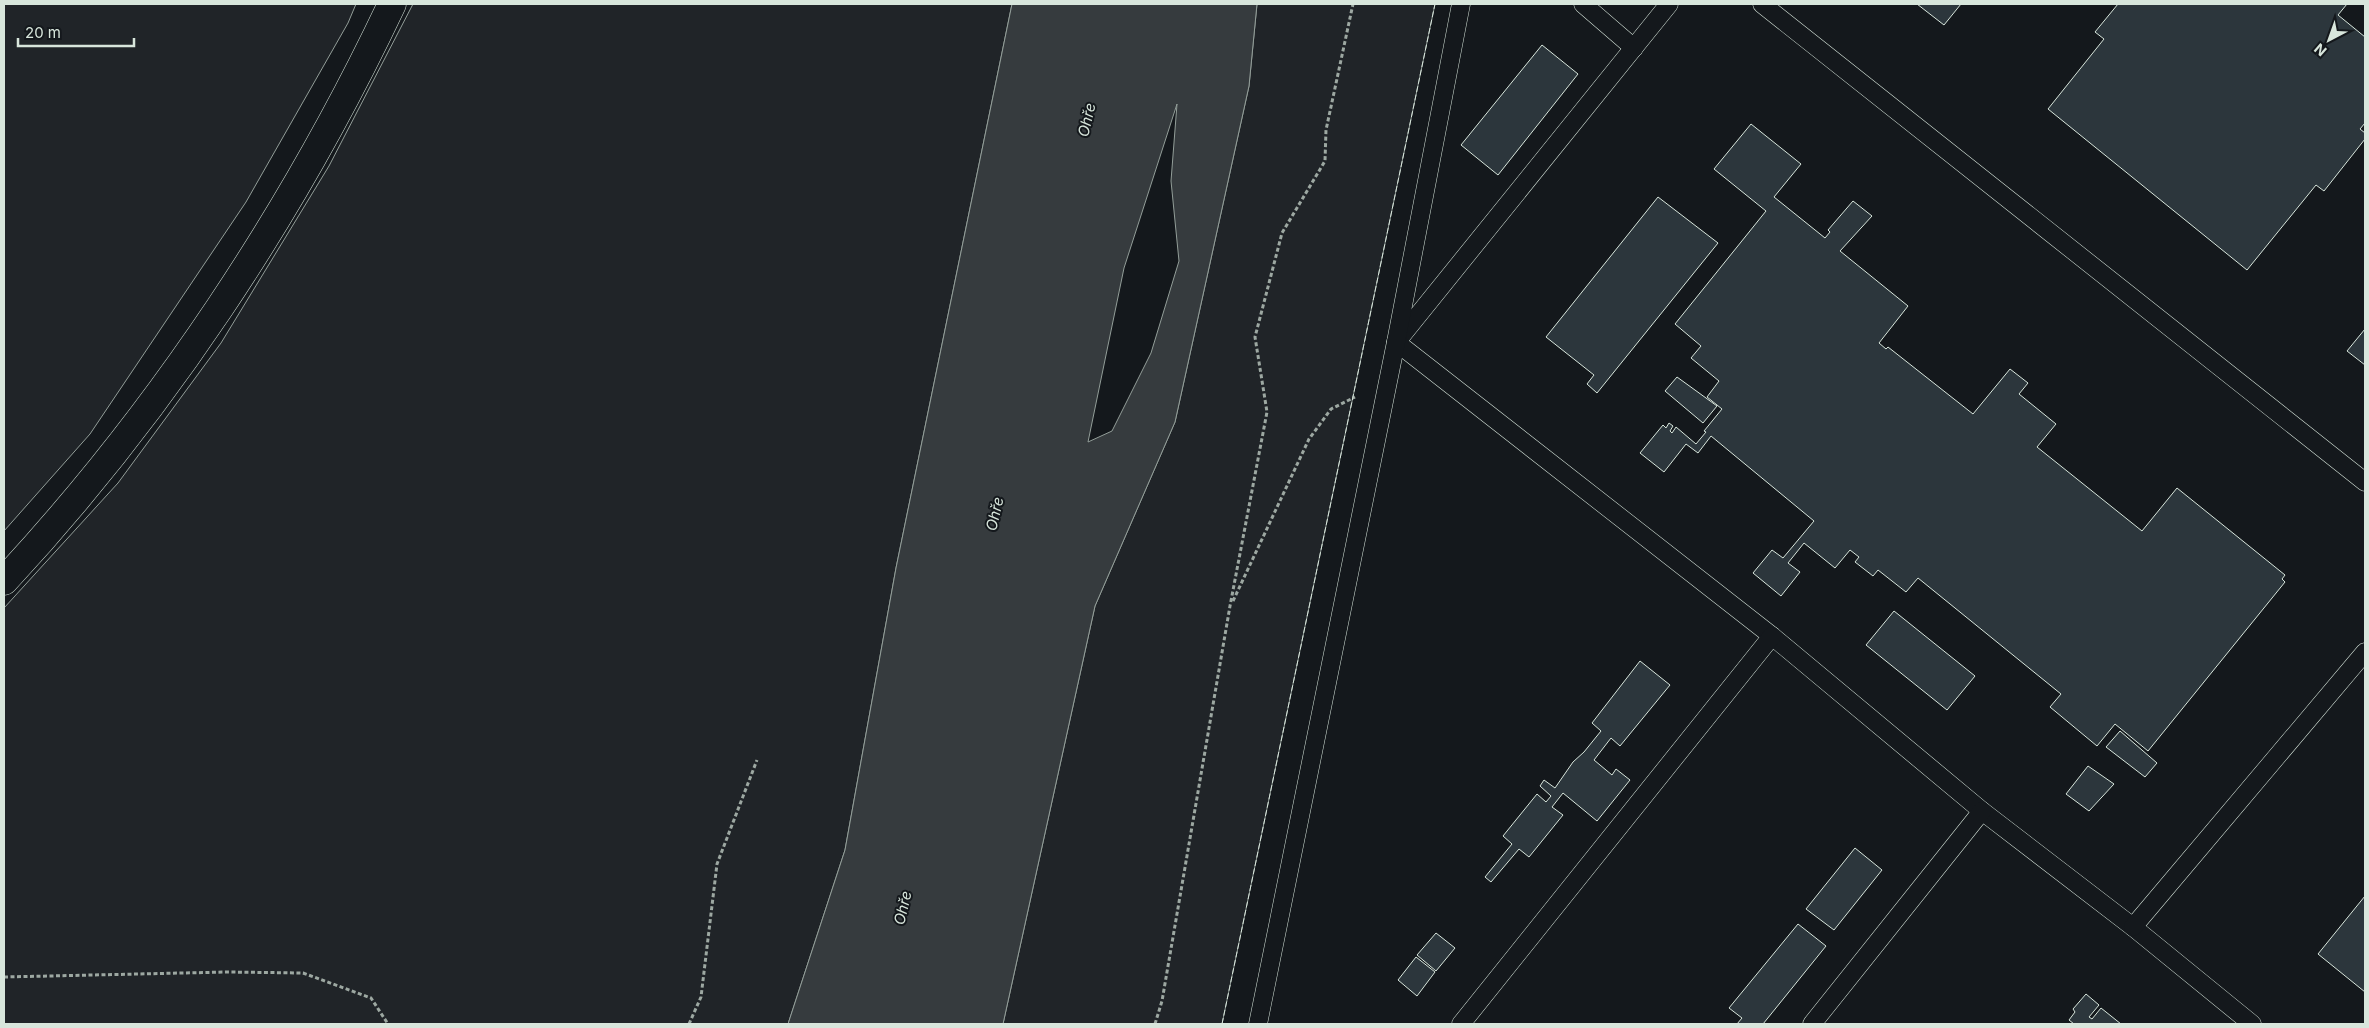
<svg xmlns="http://www.w3.org/2000/svg" width="2369" height="1028" font-family="Inter,sans-serif">
<style>
.green{fill:#202428;stroke:#939e99}
.water{fill:#363b3e;stroke:#939e99;fill-rule:evenodd}
.building{fill:#2c363c;stroke:#d8e6dc}
.lines{fill:none;stroke-linecap:round;stroke-linejoin:round}
.lane-casing{stroke:#d8e6dc;stroke-width:19}
.secondary-casing{stroke:#d8e6dc;stroke-width:29}
.path{stroke:#9da8a2;stroke-width:3;stroke-dasharray:4 2.5;stroke-linecap:butt}
.lane{stroke:#14181c;stroke-width:18}
.secondary{stroke:#14181c;stroke-width:28}
.fence{stroke:#d8e6dc;stroke-width:1;stroke-dasharray:6 2.5;stroke-linecap:butt}
.labels{text-anchor:middle;stroke-width:4;stroke-linejoin:round;paint-order:stroke}
.water-label{font-size:15px;font-style:italic;fill:#d8e6dc;stroke:#14181c}
</style>
<rect width="100%" height="100%" fill="#14181c"/>
<g class="green">
<polygon points="4,4 356,4 348,23 246,202 90,434 4,531"/>
<polygon points="413,4 1012,4 896,568 845,850 788,1024 4,1024 4,608 118,483 221,343 329,166"/>
<polygon points="1257,4 1435,4 1222,1024 1003,1024 1095,606 1175,422 1249,86"/>
</g>
<path class="water" d="M1012 4H1257L1249 86 1175 422 1095 606 1003 1024H788L845 850 896 568ZM1177 104 1171 181 1179 261 1151 353 1112 431 1088 442 1124 268Z"/>
<g class="building">
<polygon points="1917,4 1961,4 1944,25"/>
<polygon points="2118,4 2347,4 2338,15 2365,37 2365,123 2360,129 2365,133 2365,139 2324,191 2316,185 2247,270 2048,109 2104,39 2095,32"/>
<polygon points="1542,45 1578,74 1498,175 1461,145"/>
<polygon points="1751,124 1801,164 1774,197 1825,238 1830,232 1828,230 1853,201 1872,216 1840,251 1908,306 1879,343 1886,349 1888,347 1973,414 2010,369 2028,383 2019,394 2056,424 2037,447 2142,531 2177,488 2285,575 2282,579 2285,582 2148,751 2115,724 2097,746 2050,707 2061,694 1918,578 1906,592 1878,570 1873,576 1855,562 1859,557 1850,550 1835,568 1804,543 1788,563 1800,572 1781,596 1753,573 1772,550 1783,558 1814,521 1711,436 1698,453 1686,444 1664,472 1640,453 1663,425 1666,428 1669,423 1673,426 1670,431 1672,433 1676,427 1696,444 1706,432 1704,431 1722,409 1707,397 1719,381 1691,358 1701,346 1675,324 1766,211 1714,169"/>
<polygon points="1658,197 1718,243 1597,393 1587,384 1594,375 1546,337"/>
<polygon points="2365,329 2365,365 2347,351"/>
<polygon points="1677,377 1717,406 1703,423 1665,391"/>
<polygon points="1894,611 1975,676 1947,710 1866,645"/>
<polygon points="1640,661 1670,685 1620,746 1611,738 1594,760 1612,775 1616,769 1630,780 1597,821 1563,793 1552,807 1563,815 1529,857 1519,849 1491,882 1485,877 1512,844 1503,836 1537,794 1546,802 1551,796 1540,786 1544,780 1555,788 1573,762 1584,752 1601,731 1592,723"/>
<polygon points="2120,731 2157,763 2145,777 2106,747"/>
<polygon points="2088,766 2114,784 2089,811 2066,794"/>
<polygon points="1855,848 1882,870 1834,930 1806,909"/>
<polygon points="2365,896 2365,992 2318,954"/>
<polygon points="1798,924 1826,946 1763,1024 1737,1024 1742,1018 1729,1008"/>
<polygon points="1436,933 1455,948 1436,971 1417,955"/>
<polygon points="1416,957 1435,972 1417,996 1398,980"/>
<polygon points="2086,994 2099,1005 2089,1017 2092,1019 2101,1008 2121,1024 2074,1024 2069,1020 2075,1012 2073,1009"/>
</g>
<g class="lines">
<defs>
<g id="lane">
<polyline points="1583,4 1634,48"/>
<polyline points="1762,4 2365,482"/>
<polyline points="1398,340 1669,4"/>
<polyline points="1396,342 1772,636 1982,811 2133,927 2252,1024"/>
<polyline points="2133,927 2365,652"/>
<polyline points="1258,1024 1396,342 1461,4"/>
<polyline points="1461,1024 1772,636"/>
<polyline points="1812,1024 1982,811"/>
</g>
<path id="secondary" d="M4 581C161 412 293 213 392 4"/>
</defs>
<use href="#lane" class="lane-casing"/>
<use href="#secondary" class="secondary-casing"/>
<g class="path">
<polyline points="1233,601 1309,439 1331,409 1355,397"/>
<polyline points="4,977 227,972 303,973 371,998 388,1024"/>
<polyline points="689,1024 701,997 717,864 757,760"/>
<polyline points="1155,1024 1162,1001 1230,606 1267,412 1255,337 1282,233 1325,161 1326,130 1353,4"/>
</g>
<use href="#lane" class="lane"/>
<use href="#secondary" class="secondary"/>
<polyline class="fence" points="1222,1024 1435,4"/>
</g>
<g class="labels">
<g class="water-label">
<text transform="translate(1087 120) rotate(-77)" y="5">Ohře</text>
<text transform="translate(995 514) rotate(-77)" y="5">Ohře</text>
<text transform="translate(903 908) rotate(-77)" y="5">Ohře</text>
</g>
</g>
<rect width="2369" height="1028" fill="none" stroke="#d8e6dc" stroke-width="10"/>
<g transform="translate(2329 40) rotate(221)" stroke="#14181c" stroke-width="4" paint-order="stroke">
<path d="M0-4L9 19L0 12L-9 19Z" fill="#d8e6dc"/>
<text y="-8" font-size="14" font-weight="bold" text-anchor="middle" fill="#d8e6dc">N</text>
</g>
<path d="M18 38v8h116v-8" fill="none" stroke="#d8e6dc" stroke-width="2.5"/>
<text x="25" y="38" font-size="15" fill="#d8e6dc" stroke="#14181c" stroke-width="4" paint-order="stroke">20 m</text>
</svg>
